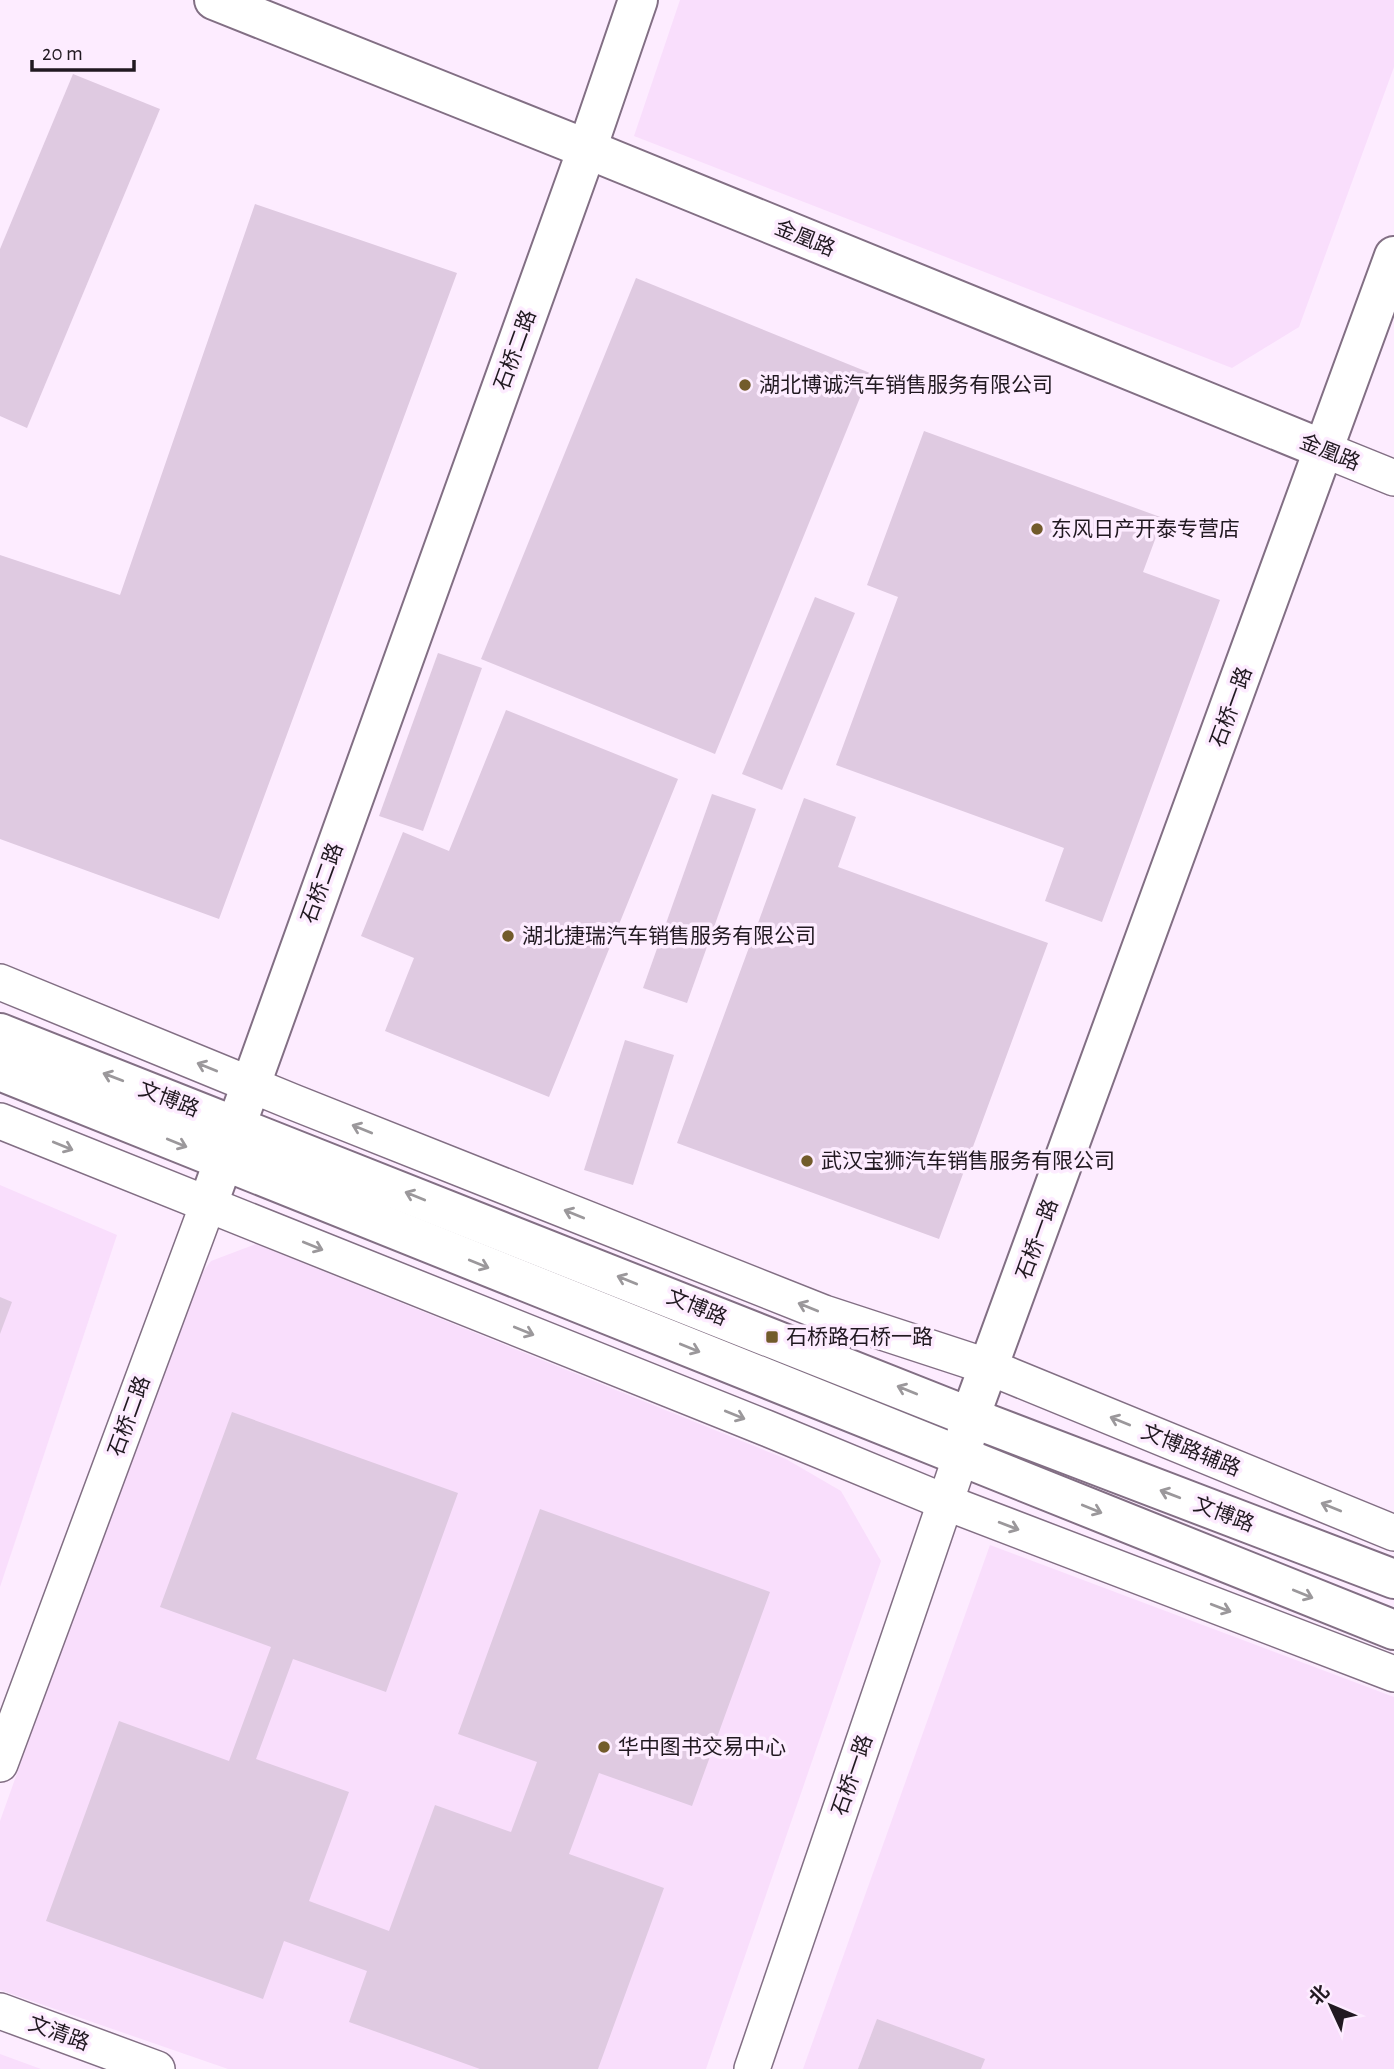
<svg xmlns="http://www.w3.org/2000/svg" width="1394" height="2069" font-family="'Alegreya Sans','Noto Sans SC',sans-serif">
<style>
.built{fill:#f9defc}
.building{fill:#dfcae1}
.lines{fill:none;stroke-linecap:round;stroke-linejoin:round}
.street-casing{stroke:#826f84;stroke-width:38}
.secondary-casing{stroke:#826f84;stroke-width:42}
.street{stroke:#fff;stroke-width:35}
.secondary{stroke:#fff;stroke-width:38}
.oneway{stroke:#9b989b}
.poi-dot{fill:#725b2b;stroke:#fdecff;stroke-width:2.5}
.labels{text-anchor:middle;stroke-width:7;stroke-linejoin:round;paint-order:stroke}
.street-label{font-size:21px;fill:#211921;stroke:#fdecff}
.poi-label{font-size:21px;fill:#211921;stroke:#fdecff;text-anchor:start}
</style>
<rect width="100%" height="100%" fill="#fdecff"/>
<g class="built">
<polygon points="680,0 1394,0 1394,67 1299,327 1232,368 634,136"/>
<polygon points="0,1185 117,1235 0,1587"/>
<polygon points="256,1244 786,1459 841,1491 881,1561 706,2069 228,2069 0,1990 0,1821 190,1289 211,1261"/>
<polygon points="990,1545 1394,1697 1394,2069 803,2069"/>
<polygon points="0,2054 41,2069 0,2069"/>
</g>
<g class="building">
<polygon points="73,74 160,109 27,428 0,416 0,249"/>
<polygon points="255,204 457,273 219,919 0,839 0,555 120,595"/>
<polygon points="636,278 870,373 715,754 481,659"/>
<polygon points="924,431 1163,518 1143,572 1220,600 1102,922 1045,901 1064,848 836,765 898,597 867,585"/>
<polygon points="815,597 855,613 782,790 742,774"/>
<polygon points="438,653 482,668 423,831 379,816"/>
<polygon points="506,710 678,779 549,1097 385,1031 414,958 361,936 403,832 449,851"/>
<polygon points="712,794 756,809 687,1003 643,988"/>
<polygon points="804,798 856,817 838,867 1048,943 939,1239 677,1143"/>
<polygon points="625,1040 674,1055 633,1185 584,1170"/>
<polygon points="0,1297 12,1302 0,1334"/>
<polygon points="232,1412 458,1493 386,1692 293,1659 256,1759 349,1792 309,1901 389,1931 435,1805 511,1832 537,1762 458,1734 540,1509 770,1592 692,1806 599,1773 569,1854 664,1888 598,2069 480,2069 349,2022 367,1971 284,1941 263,1999 46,1921 119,1721 229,1761 271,1647 160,1607"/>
<polygon points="877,2019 985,2059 981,2069 858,2069"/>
</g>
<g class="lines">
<defs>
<g id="street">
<polyline points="1325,450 1394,478"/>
<polyline points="0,982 293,1102 824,1313 989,1367 1394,1533"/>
<polyline points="0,1121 766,1428 945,1502 1394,1674"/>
<polyline points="0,1764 208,1204"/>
<polyline points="0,2011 157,2069"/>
<polyline points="752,2069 961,1456"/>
</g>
<g id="secondary">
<polyline points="214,0 587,149 1325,450"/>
<polyline points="0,1033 970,1417 1394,1579"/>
<polyline points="0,1071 1394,1630"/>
<polyline points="208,1204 587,149 638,0"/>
<polyline points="965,1440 970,1417 1394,256"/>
</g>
</defs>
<use href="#street" class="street-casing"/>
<use href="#secondary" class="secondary-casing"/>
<use href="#street" class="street"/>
<use href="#secondary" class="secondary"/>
</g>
<defs><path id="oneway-shaft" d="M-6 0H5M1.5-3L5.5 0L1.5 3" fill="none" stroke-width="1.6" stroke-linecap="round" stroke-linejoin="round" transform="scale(1.75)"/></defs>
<g class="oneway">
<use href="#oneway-shaft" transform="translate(207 1067) rotate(-158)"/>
<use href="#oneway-shaft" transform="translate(113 1077) rotate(-159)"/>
<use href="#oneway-shaft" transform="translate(362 1129) rotate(-158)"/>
<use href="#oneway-shaft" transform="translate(177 1143) rotate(22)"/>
<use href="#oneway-shaft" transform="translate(63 1146) rotate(22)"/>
<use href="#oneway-shaft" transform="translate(415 1196) rotate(-158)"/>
<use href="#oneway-shaft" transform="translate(574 1214) rotate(-158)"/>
<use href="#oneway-shaft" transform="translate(313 1246) rotate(22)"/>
<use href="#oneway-shaft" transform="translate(479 1264) rotate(22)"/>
<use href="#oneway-shaft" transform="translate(627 1280) rotate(-158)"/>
<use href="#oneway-shaft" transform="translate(808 1307) rotate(-158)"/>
<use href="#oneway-shaft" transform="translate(524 1331) rotate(22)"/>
<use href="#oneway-shaft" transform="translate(690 1348) rotate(22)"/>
<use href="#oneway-shaft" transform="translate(907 1390) rotate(-158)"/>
<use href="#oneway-shaft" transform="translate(735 1415) rotate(22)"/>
<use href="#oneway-shaft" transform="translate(1120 1421) rotate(-158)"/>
<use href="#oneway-shaft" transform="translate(1170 1494) rotate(-159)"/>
<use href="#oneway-shaft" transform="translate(1331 1507) rotate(-158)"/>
<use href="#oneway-shaft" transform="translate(1092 1509) rotate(22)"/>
<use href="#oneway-shaft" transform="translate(1009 1526) rotate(21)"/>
<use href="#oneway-shaft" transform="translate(1303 1594) rotate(22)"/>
<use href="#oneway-shaft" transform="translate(1221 1608) rotate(21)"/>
</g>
<g class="poi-dot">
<circle cx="745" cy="385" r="7"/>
<circle cx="1037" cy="529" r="7"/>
<circle cx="508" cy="936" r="7"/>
<circle cx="807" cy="1161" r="7"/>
<rect x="765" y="1330" width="14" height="14" rx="3.5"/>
<circle cx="604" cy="1747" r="7"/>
</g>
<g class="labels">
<g class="street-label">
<text transform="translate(805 238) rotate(22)" y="7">金凰路</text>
<text transform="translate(515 350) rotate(-70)" y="7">石桥二路</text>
<text transform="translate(1330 452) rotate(22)" y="7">金凰路</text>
<text transform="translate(1231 707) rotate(-70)" y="7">石桥一路</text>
<text transform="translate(322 883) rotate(-70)" y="7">石桥二路</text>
<text transform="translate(169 1099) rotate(21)" y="7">文博路</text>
<text transform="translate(1037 1239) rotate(-70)" y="7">石桥一路</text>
<text transform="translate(697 1307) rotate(22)" y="7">文博路</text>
<text transform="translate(129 1416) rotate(-70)" y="7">石桥二路</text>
<text transform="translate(1191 1450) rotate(22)" y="7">文博路辅路</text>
<text transform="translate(1224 1514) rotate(21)" y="7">文博路</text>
<text transform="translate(852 1775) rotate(-71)" y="7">石桥一路</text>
<text transform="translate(59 2033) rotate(20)" y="7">文清路</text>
</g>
<g class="poi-label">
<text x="759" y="392">湖北博诚汽车销售服务有限公司</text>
<text x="1051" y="536">东风日产开泰专营店</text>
<text x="522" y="943">湖北捷瑞汽车销售服务有限公司</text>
<text x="821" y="1168">武汉宝狮汽车销售服务有限公司</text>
<text x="786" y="1344">石桥路石桥一路</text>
<text x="618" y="1754">华中图书交易中心</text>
</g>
</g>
<g transform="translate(1331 2006) rotate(314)" stroke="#fdecff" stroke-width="5" paint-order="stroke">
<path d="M0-5L12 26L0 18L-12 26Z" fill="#211921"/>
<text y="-10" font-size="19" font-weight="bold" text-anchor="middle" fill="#211921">北</text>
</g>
<path d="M32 60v10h102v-10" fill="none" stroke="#211921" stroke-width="3.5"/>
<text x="42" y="60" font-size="21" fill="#211921" stroke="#fdecff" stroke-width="5" paint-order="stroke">20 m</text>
</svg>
